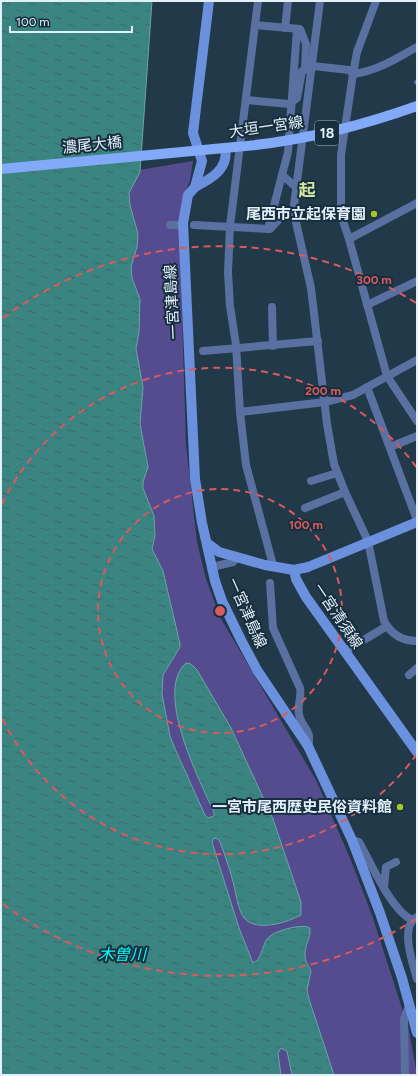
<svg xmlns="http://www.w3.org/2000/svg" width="418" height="1076" font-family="Figtree,'Noto Sans JP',sans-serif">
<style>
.green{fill:#554b8f}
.water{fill:url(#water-ripples);stroke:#6ca4a6}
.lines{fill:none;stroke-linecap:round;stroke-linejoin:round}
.lane{stroke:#5970a1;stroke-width:4}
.street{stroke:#5970a1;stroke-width:8}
.secondary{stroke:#6b90de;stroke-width:10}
.primary{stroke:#83a9f9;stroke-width:10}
.primary-bridge{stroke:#83a9f9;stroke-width:10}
.ring{fill:none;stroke:#d95a5c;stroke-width:2;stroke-dasharray:7 5}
.poi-dot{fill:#a4c824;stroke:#172e3e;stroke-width:1.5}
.labels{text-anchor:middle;stroke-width:4;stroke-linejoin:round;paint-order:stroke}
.shield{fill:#172e3e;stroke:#a5b6c2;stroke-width:1}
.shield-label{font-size:14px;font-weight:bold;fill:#e2f0fa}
.street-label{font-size:15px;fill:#e2f0fa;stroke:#172e3e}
.poi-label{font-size:15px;font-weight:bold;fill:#e2f0fa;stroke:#172e3e;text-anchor:end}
.water-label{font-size:16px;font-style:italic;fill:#0afaf7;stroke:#172e3e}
.quarter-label{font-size:17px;font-weight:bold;fill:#d1e89d;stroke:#172e3e}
.centre{fill:#d95a5c;stroke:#172e3e;stroke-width:2}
.ring-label{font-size:12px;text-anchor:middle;font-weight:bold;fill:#d95a5c;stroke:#172e3e;stroke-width:4;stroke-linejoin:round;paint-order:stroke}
</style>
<defs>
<pattern id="water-ripples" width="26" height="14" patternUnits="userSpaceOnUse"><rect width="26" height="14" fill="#3a8482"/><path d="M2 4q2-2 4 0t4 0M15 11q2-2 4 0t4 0" fill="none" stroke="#3e6969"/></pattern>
</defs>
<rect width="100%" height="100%" fill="#213949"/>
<g class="green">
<polygon points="193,161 190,181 183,197 179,218 186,445 197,542 206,579 220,617 316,780 350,858 372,915 409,1030 417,1075 323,1075 262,962 250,969 208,848 217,816 212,820 204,818 165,748 144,520 125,264 128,193 139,170"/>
<polygon points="281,1047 287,1050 293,1075 278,1075 277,1053"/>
</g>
<path class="water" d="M1 1H152L140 172 129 193 130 205 138 234 137 247 131 267 132 278 140 299 139 332 136 349 143 387 140 424 148 467 143 482V488L154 516 155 536 152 549 163 571 180 644V647L163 675 162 694 170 736 176 751 205 815 208 818 214 816V812C199 780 154 691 186 663L191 664 197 670 231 728 273 819 301 902V915C288 922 258 932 245 919 237 910 236 890 232 878 229 866 224 854 220 842L218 839 214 838 212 842 239 928 253 963C261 961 262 946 267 939 272 931 303 923 310 928 311 938 304 947 305 956 305 962 309 966 311 971L307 990 309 999 334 1075H292L287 1051 281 1048 278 1053 281 1075H1Z"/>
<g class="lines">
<polyline class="lane" points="416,82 417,83"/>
<g class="street">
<polyline points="258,1 230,226 228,272 230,306 236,345 240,412 246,465 273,565"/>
<path d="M320 1 294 205 295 218 311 288 327 424 334 464 345 492 368 541 384 621C391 634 402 641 417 641"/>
<polyline points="376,1 357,52 353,74 341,155 341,215 349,239 387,376 417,421"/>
<polyline points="255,25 300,29 306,44 305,69"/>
<polyline points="285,28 288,1"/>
<path d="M247 100 289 104 297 98 302 71 313 66 349 70 353 74C377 71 397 58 417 47"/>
<polyline points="282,175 297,188"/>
<polyline points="170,225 176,225"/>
<polyline points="194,225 270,229 281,217 295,215"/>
<polyline points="268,229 288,152 297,29"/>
<polyline points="349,239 417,203"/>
<polyline points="367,305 417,281"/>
<polyline points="272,307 273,346"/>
<polyline points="203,351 318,341"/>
<polyline points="367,387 417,520"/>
<polyline points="240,412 325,402 353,395 417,360"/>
<polyline points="390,447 417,436"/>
<polyline points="311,481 337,473"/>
<polyline points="305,508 345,492"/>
<polyline points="216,566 233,562 237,557"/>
<path d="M270 583 273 628 300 688C302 697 297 705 299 714 301 728 313 729 308 746"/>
<polyline points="344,652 387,626"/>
<polyline points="409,675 417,668"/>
<path d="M352 840 359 842C371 863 391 910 412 920"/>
<polyline points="384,887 386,867 396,862"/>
<path d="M417 917C399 926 413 964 417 979"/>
<polyline points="405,1075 404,1019 409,1006"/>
</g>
<g class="secondary">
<polyline points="209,1 193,133 202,161 195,187 188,195 183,223 195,479 202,523 215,581 222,601 242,642 257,670 308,746 352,840 380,913 402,978 417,1033"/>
<path d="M195 187C211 179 229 169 225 148"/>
<polyline points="207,543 219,552 265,565 294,570 308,567 417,522"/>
<polyline points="294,570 296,579 306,597 417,752"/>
</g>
<polyline class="primary" points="1,169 235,147"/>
<path class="primary-bridge" d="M235 147C297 142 358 127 417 106"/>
</g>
<g class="ring">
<circle cx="220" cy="611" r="122"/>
<path d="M417 754A243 243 0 0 1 2 718M2 504A243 243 0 0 1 417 468"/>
<path d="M416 919A365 365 0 0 1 3 904M3 318A365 365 0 0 1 416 303"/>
</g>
<g class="poi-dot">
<circle cx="374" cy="214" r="4"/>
<circle cx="400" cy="807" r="4"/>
</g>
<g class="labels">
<rect class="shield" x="315" y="121" width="24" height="24" rx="3"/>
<g class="shield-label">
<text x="327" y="138">18</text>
</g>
<g class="street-label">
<text transform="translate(266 127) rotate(-8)" y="5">大垣一宮線</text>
<text transform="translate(92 145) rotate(-6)" y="5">濃尾大橋</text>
<text transform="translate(172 302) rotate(-93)" y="5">一宮津島線</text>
<text transform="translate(247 613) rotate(66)" y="5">一宮津島線</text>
<text transform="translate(338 616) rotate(56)" y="5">一宮清須線</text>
</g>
<g class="poi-label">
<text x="366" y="219">尾西市立起保育園</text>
<text x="392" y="812">一宮市尾西歴史民俗資料館</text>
</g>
<g class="water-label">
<text x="122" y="960">木曽川</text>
</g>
<g class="quarter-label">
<text x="307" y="196">起</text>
</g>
</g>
<circle cx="220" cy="611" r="6" class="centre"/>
<g class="ring-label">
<text x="374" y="284">300 m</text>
<text x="323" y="395">200 m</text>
<text x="306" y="529">100 m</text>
</g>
<rect width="418" height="1076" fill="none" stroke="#e2f0fa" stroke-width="4"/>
<path d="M10 26v6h122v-6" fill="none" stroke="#e2f0fa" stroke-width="2"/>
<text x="16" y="26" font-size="12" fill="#e2f0fa" stroke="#172e3e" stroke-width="3" paint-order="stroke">100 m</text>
</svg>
